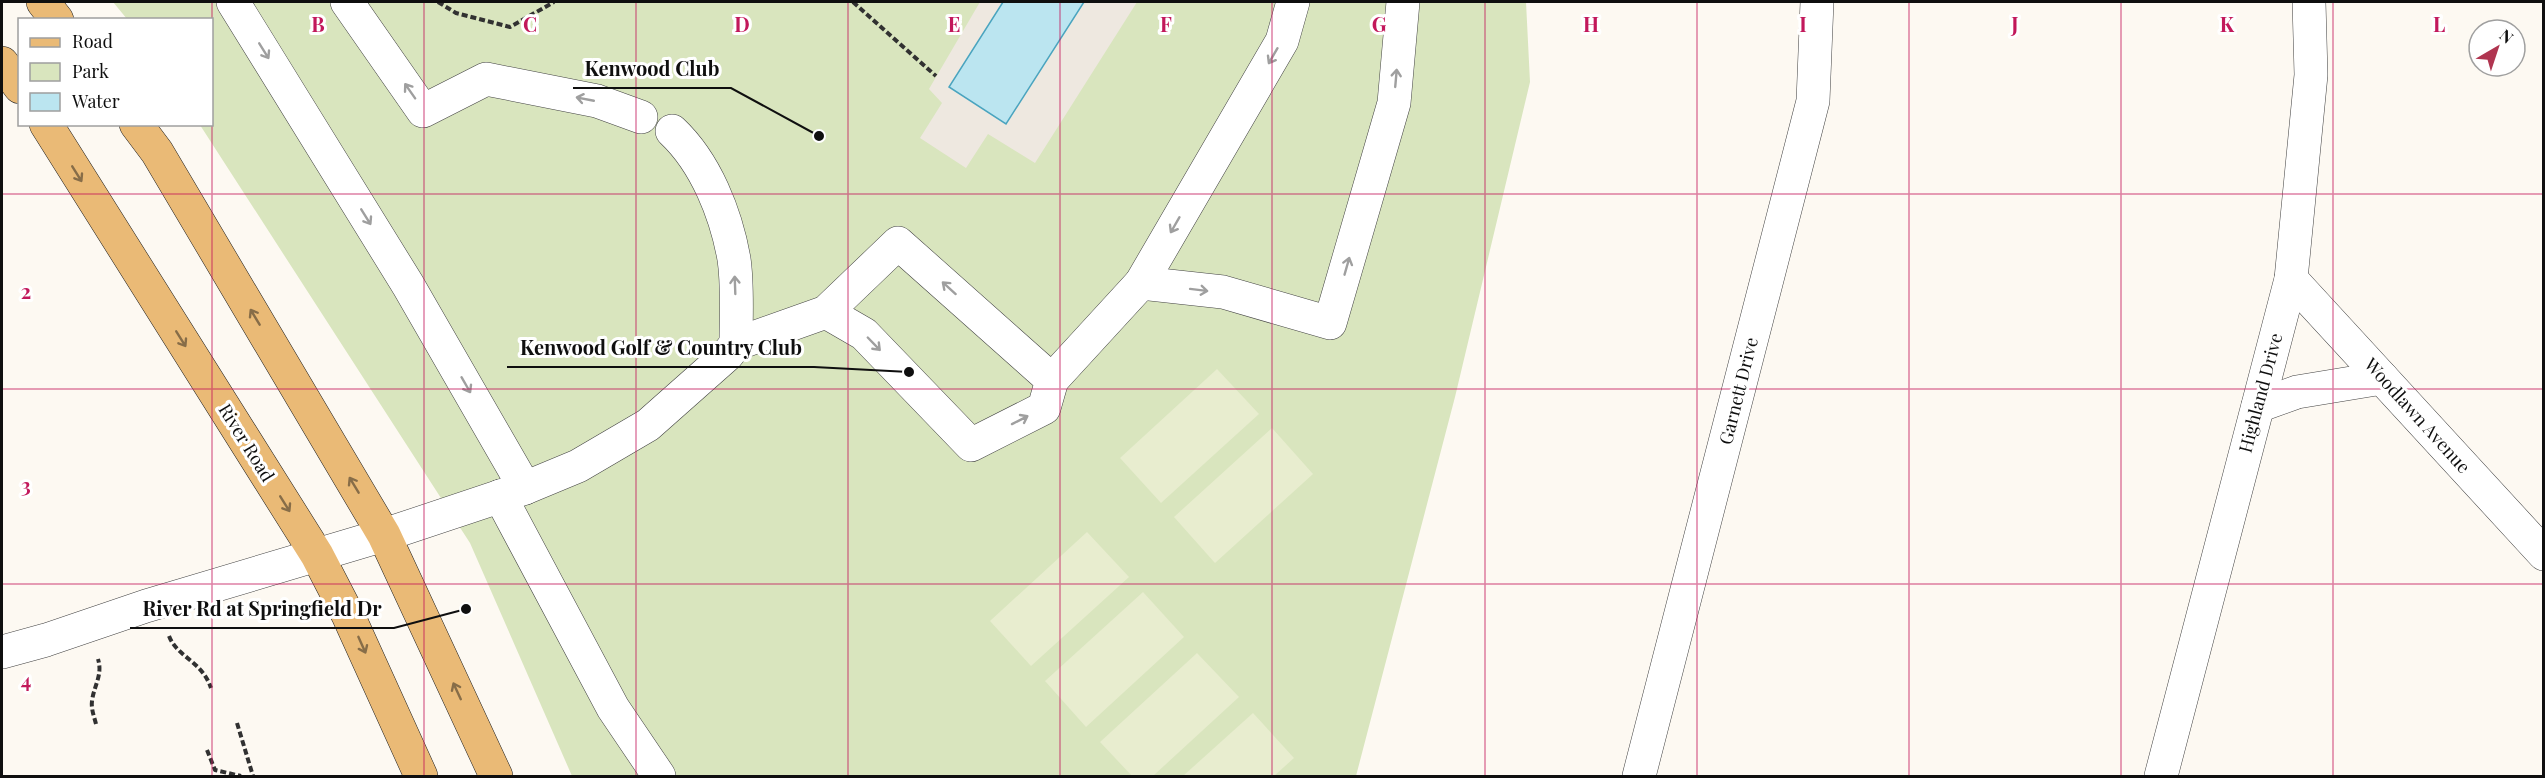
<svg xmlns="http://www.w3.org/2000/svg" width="2545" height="778" font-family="'Playfair Display',serif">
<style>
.green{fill:#d9e5be}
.pitch{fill:#e8edcf}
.plaza{fill:#eee8e0}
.water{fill:#bbe5f0;stroke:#4aa4bf;stroke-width:1.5}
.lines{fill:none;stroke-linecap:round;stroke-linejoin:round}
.minor-casing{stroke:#424242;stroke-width:34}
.major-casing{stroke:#202020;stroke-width:34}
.path{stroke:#313131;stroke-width:4;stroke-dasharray:6 3;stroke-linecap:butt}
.minor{stroke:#fff;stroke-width:33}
.major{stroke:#eaba76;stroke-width:33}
.oneway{stroke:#9f9f9f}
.oneway2{stroke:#876d48}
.grid{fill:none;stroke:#c2185b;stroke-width:1.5;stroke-opacity:0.55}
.labels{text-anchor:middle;stroke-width:6;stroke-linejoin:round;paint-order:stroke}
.street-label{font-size:18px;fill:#0f0f0f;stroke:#fff}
.grid-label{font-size:20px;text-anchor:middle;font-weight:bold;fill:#c2185b;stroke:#fff;stroke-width:6;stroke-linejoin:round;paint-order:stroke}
.leader{fill:none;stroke:#0f0f0f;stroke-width:2}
.callout-dot{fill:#0f0f0f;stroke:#fff;stroke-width:2}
.callout-label{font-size:20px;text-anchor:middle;font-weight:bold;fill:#0f0f0f;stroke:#fff;stroke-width:6;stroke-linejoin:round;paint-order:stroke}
</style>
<rect width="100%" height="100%" fill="#fdf9f2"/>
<polygon class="green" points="113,2 1526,2 1530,82 1455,397 1356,776 572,776 470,543 200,125 212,124 212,20 127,19"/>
<g class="pitch">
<polygon points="1217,369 1259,414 1161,503 1120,458"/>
<polygon points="1272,428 1313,474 1215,563 1174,517"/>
<polygon points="1087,532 1129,577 1031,666 990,621"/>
<polygon points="1143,592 1184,637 1086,727 1045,681"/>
<polygon points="1197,653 1239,697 1153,776 1132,776 1100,742"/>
<polygon points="1253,713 1294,758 1274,776 1183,776"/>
</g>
<polygon class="plaza" points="980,2 1003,2 949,87 1006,124 1084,2 1137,2 1035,163 988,134 966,168 920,138 942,103 929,89"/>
<polygon class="water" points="1003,2 1084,2 1006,124 949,87"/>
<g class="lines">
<defs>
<g id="minor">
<polyline points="233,2 408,285 525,488"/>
<polyline points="347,2 423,111 486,79 597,101 641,117"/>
<path d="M672 131C706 163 726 214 734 259 738 286 736 316 736 344"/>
<polyline points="2291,279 2544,554"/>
<polyline points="1141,283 1223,292 1330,323 1394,103 1403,2"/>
<polyline points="1052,380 1141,283 1282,41 1293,2"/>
<polyline points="2258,406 2297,392 2382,378"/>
<polyline points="500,496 613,708 659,776"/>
<polyline points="2,652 46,640 146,606 384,535 525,488 578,466 648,425 727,355 736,344 826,312 898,243 1052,380 1044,408 971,445 864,334 826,312"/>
<polyline points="1639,776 1813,101 1817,2"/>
<polyline points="2161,776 2291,279 2311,75 2309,2"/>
</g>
<g id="major">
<polyline points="43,2 57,20"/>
<polyline points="2,63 20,87"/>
<polyline points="46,124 317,555 348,615 421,776"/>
<polyline points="136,124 157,152 384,535 496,776"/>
</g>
</defs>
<use href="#minor" class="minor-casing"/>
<use href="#major" class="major-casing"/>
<g class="path">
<polyline points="438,2 456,13 510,27 554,2"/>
<polyline points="853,2 936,76"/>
<path d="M169 636C177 657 202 661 211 688"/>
<polyline points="237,723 253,776"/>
<path d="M96 724C94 716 91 709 92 701 94 685 103 675 98 659"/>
<polyline points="207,750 215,770 241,776"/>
</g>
<use href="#minor" class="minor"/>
<use href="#major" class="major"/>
</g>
<defs><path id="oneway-shaft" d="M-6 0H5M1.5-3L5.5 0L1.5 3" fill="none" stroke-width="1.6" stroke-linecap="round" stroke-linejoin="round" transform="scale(1.5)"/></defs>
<g class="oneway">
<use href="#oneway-shaft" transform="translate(264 51) rotate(58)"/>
<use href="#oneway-shaft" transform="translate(1273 56) rotate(120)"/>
<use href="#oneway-shaft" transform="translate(1396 78) rotate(-85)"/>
<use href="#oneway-shaft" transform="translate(410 91) rotate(-125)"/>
<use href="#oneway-shaft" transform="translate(585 99) rotate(-169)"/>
<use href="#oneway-shaft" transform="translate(366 217) rotate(58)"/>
<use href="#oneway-shaft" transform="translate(1175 225) rotate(120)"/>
<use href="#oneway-shaft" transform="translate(1347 266) rotate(-74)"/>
<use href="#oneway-shaft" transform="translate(735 285) rotate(-92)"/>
<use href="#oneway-shaft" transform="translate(949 288) rotate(-138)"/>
<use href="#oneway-shaft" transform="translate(1199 290) rotate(7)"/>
<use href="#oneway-shaft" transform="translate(874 344) rotate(46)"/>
<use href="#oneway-shaft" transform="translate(466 385) rotate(60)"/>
<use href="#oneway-shaft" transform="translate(1020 420) rotate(-27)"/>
</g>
<g class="oneway2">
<use href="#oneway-shaft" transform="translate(77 174) rotate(58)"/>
<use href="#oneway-shaft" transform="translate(255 317) rotate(-121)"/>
<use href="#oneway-shaft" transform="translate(181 339) rotate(58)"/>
<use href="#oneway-shaft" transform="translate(354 485) rotate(-121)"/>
<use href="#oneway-shaft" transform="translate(285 504) rotate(58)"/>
<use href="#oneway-shaft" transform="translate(362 645) rotate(66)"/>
<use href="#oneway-shaft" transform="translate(457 691) rotate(-115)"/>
</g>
<path class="grid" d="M212 2V776M424 2V776M636 2V776M848 2V776M1060 2V776M1272 2V776M1485 2V776M1697 2V776M1909 2V776M2121 2V776M2333 2V776M2 194H2544M2 389H2544M2 584H2544"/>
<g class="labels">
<g class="street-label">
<text transform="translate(1739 391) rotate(-76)" y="6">Garnett Drive</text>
<text transform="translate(2261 393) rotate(-75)" y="6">Highland Drive</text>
<text transform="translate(2417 416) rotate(48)" y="6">Woodlawn Avenue</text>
<text transform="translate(246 443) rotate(58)" y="6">River Road</text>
</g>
</g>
<g class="grid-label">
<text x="318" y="32">B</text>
<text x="530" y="32">C</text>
<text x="742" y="32">D</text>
<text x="954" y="32">E</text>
<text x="1166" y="32">F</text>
<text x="1379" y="32">G</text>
<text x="1591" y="32">H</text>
<text x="1803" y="32">I</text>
<text x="2015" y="32">J</text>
<text x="2227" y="32">K</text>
<text x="2439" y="32">L</text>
<text x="26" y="299">2</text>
<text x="26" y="493">3</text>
<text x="26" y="688">4</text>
</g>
<path class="leader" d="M819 136L731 88H573M909 372L814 367H507M466 609L394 628H130"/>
<g class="callout-dot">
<circle cx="819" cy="136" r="6"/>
<circle cx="909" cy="372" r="6"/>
<circle cx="466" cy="609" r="6"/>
</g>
<g class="callout-label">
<text x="652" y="76">Kenwood Club</text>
<text x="661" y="355">Kenwood Golf &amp; Country Club</text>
<text x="262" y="616">River Rd at Springfield Dr</text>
</g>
<rect width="2545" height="778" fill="none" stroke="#0f0f0f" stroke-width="6"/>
<rect x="18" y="18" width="195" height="108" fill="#ffffff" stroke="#9f9f9f" stroke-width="1.5"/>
<rect x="30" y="38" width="30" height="9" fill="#eaba76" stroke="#9f9f9f" stroke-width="1.5"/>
<text x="72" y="48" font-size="18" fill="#0f0f0f">Road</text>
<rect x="30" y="63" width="30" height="18" fill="#d9e5be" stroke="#9f9f9f" stroke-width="1.5"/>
<text x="72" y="78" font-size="18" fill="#0f0f0f">Park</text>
<rect x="30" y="93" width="30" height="18" fill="#bbe5f0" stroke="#9f9f9f" stroke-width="1.5"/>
<text x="72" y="108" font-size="18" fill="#0f0f0f">Water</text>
<g transform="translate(2497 48) rotate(39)"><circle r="28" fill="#ffffff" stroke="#9f9f9f" stroke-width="1.5"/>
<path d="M0-4.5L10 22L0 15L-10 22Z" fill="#b03550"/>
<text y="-9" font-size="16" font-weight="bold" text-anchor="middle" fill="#0f0f0f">N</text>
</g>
</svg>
